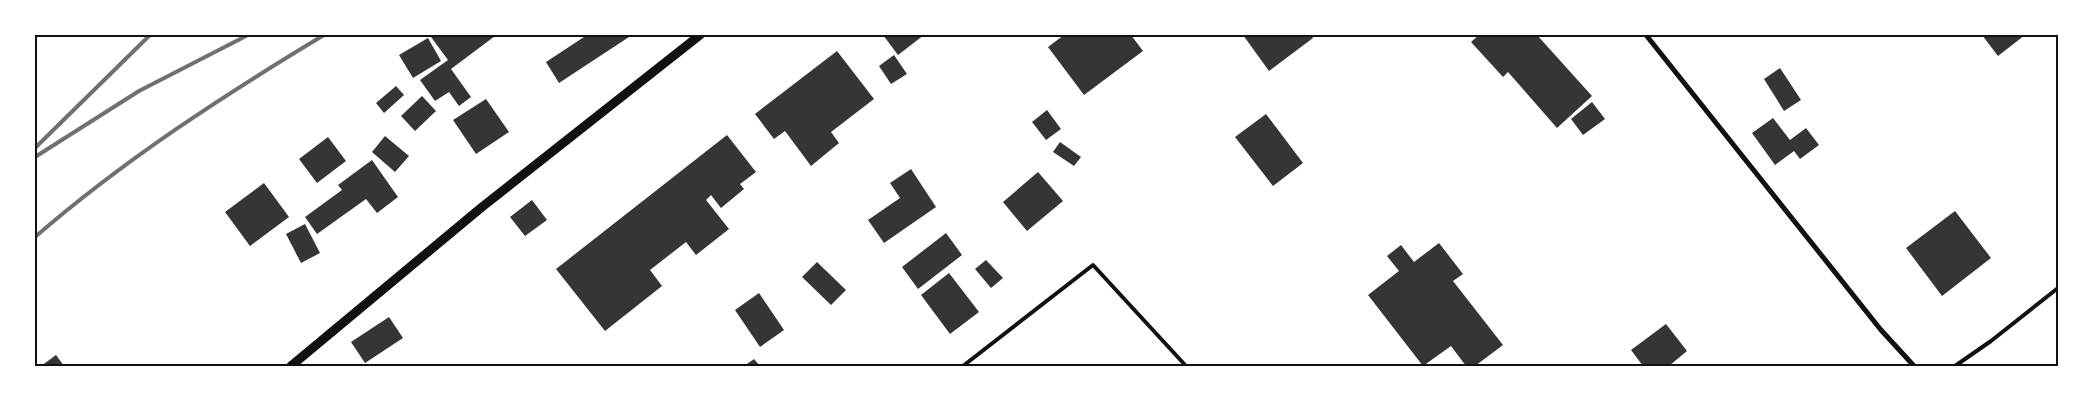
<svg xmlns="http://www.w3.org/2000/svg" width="2093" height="401" font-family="'Golos Text',sans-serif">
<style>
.building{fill:#353535}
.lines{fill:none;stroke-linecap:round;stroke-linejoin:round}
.service{stroke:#111;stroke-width:4}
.minor{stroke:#111;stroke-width:5}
.tertiary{stroke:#111;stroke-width:9}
.rail{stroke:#707070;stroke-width:4}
.neatline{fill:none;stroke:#111;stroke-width:2}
</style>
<rect width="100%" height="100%" fill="#fff"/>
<g class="building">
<polygon points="435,35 495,36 451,69 471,97 459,106 449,92 435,101 420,80 448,60 431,37"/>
<polygon points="587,35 632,35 559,83 546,62"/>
<polygon points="883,35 924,35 898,55"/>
<polygon points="1064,35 1131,35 1143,51 1084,95 1048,47"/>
<polygon points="1243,35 1311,35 1313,38 1269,71"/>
<polygon points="1479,35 1537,35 1592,96 1557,128 1508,72 1503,77 1471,42"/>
<polygon points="1982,35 2025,35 1998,56"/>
<polygon points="428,38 441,61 413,78 399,55"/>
<polygon points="837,51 874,99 831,132 839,143 811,166 785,131 774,139 755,114"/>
<polygon points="894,55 907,74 891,84 879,66"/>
<polygon points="1780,68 1801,100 1784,111 1764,79"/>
<polygon points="396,86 404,95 384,113 376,103"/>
<polygon points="422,96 436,111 415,131 401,116"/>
<polygon points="486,99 509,132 476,154 453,120"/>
<polygon points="1592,102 1605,119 1583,135 1571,119"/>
<polygon points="1047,110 1061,129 1046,140 1032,122"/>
<polygon points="1266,114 1303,163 1273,186 1235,137"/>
<polygon points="1773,118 1790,140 1806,128 1819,145 1800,159 1794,151 1775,165 1752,133"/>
<polygon points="727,135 756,172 740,184 744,189 721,208 711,195 706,200 729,229 696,255 686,242 650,270 662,286 605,331 556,269"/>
<polygon points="385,136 409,156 395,172 372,152"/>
<polygon points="328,137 346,161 317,183 299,159"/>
<polygon points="1060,142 1081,157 1074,166 1053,152"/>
<polygon points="372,160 398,197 377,213 366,199 317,234 305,217 342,190 338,185"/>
<polygon points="911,169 936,207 884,243 868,220 900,198 890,183"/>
<polygon points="1038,172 1063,201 1027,231 1003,202"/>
<polygon points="264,183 289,217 250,246 225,212"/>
<polygon points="532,200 547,220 525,236 510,217"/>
<polygon points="1955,211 1991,258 1942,296 1906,248"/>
<polygon points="305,224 320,253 301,263 286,234"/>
<polygon points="946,233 962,255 918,289 902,267"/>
<polygon points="1439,243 1463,274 1453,281 1503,345 1475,366 1466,366 1451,346 1423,366 1368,295 1399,271 1387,256 1401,245 1414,262"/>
<polygon points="986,260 1003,278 991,288 975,269"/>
<polygon points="817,262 846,290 831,305 802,277"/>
<polygon points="949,273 979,312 950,334 921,295"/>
<polygon points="759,293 784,330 760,347 735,310"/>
<polygon points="389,317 403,338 365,363 351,342"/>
<polygon points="1666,324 1687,351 1669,366 1643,366 1631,350"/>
<polygon points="56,355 64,366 41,366"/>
<polygon points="754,359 760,366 744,366"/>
</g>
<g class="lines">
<g class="service">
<polyline points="963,366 1093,265 1186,366"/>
<polyline points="1955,366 1991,341 2058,288"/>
</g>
<polyline class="minor" points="1646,35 1881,330 1914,366"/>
<polyline class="tertiary" points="291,366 482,207 700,35"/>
<g class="rail">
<polyline points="35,148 150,35"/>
<polyline points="35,157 139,91 248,35"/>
<path d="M35 237C124 160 224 95 324 35"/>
</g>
</g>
<rect width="2093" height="401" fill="none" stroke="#ffffff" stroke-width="72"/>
<rect x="36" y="36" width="2021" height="329" class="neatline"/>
</svg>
